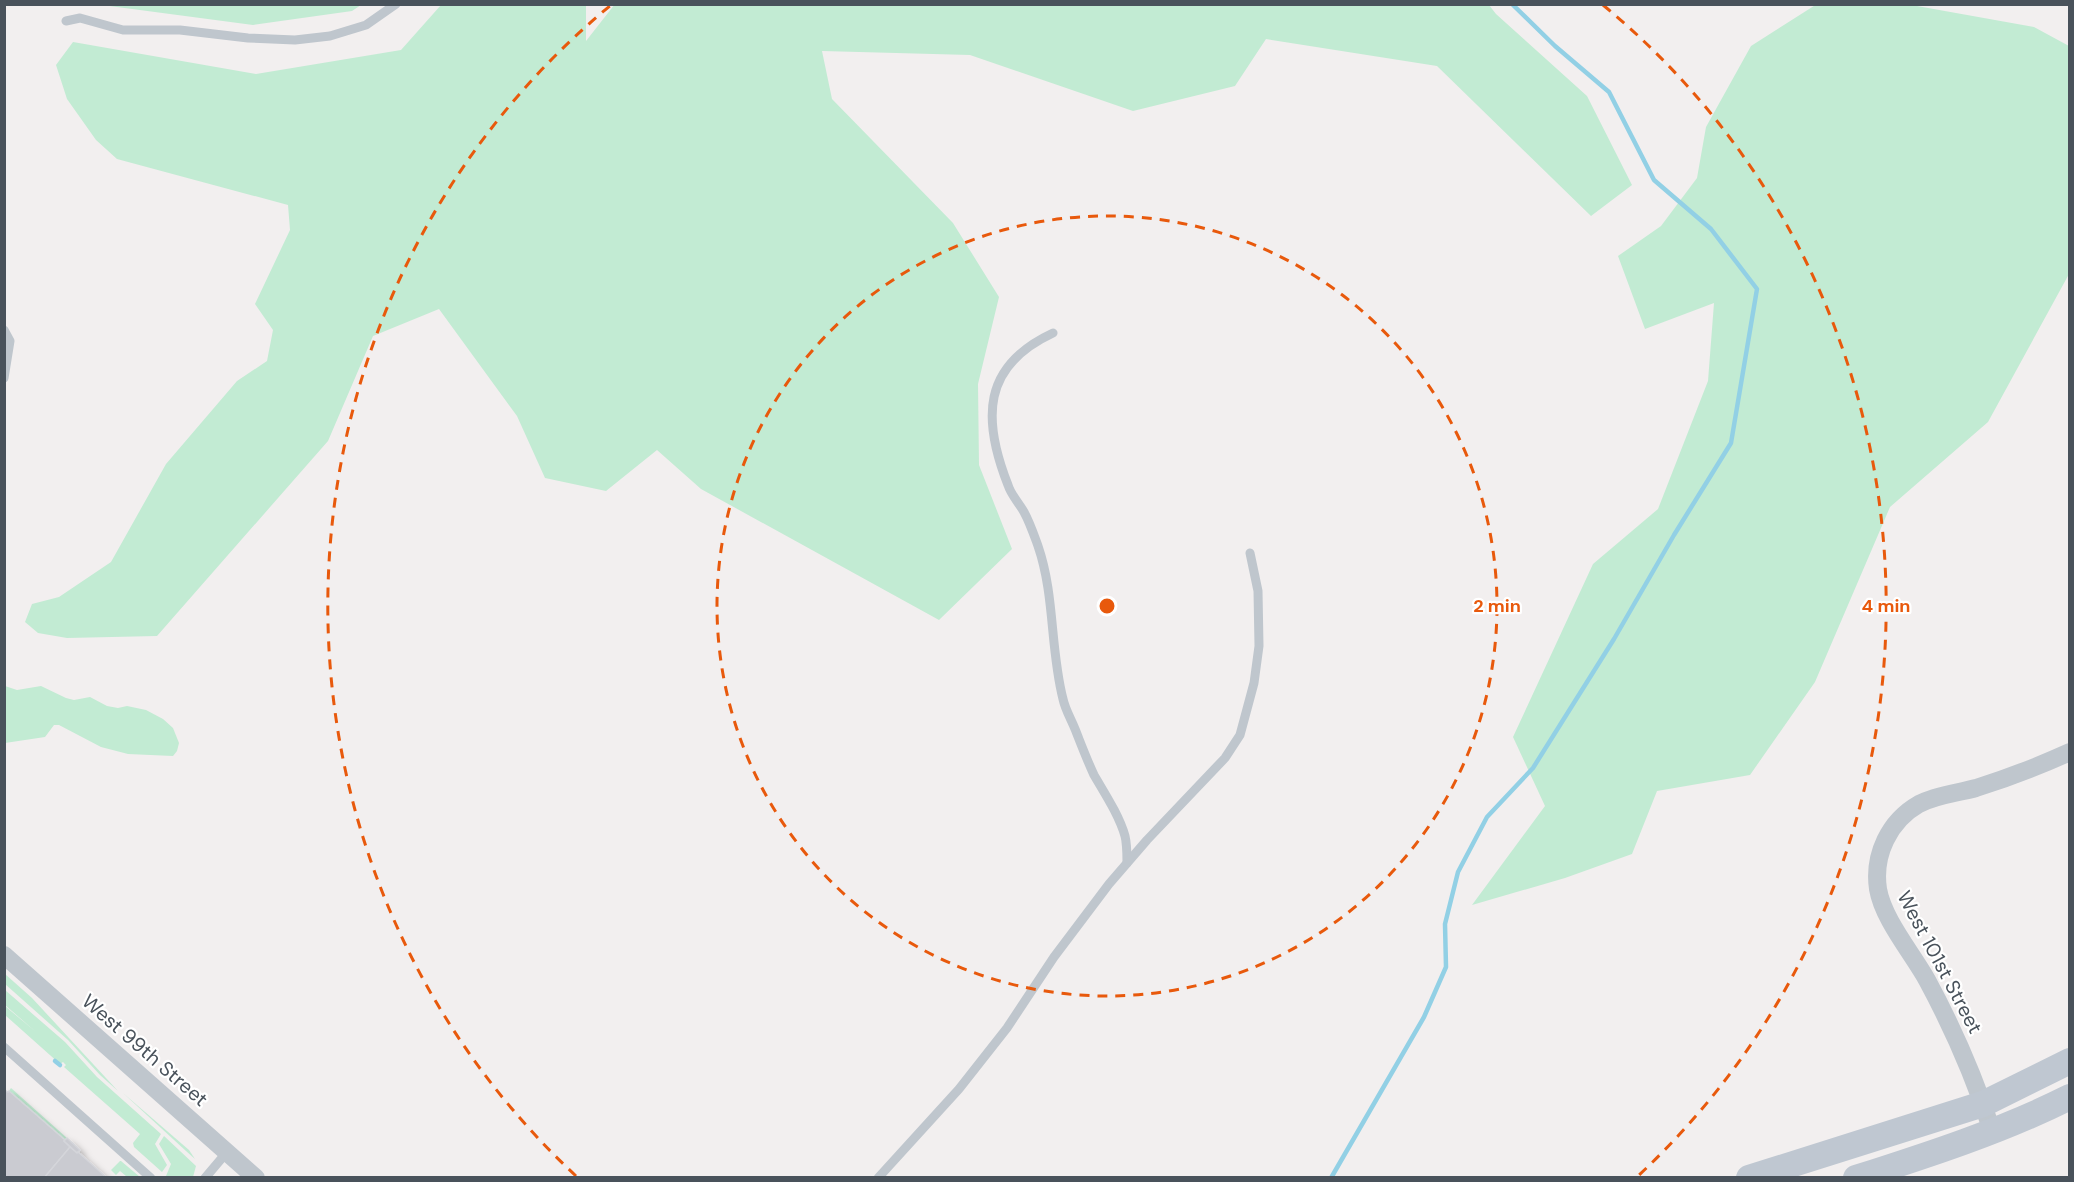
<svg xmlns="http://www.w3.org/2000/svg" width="2074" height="1182" font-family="'DM Sans',sans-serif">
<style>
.green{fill:#c2ebd3}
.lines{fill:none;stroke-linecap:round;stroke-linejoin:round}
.stream{stroke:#92d0e5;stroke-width:4.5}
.building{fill:#cacbd1;stroke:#d4d5da;stroke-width:1.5;filter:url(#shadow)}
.service{stroke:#bfc6cd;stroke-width:9}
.minor{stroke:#bfc6cd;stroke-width:18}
.secondary{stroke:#bfc7d1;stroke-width:26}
.ring{fill:none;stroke:#e8590c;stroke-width:3;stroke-dasharray:10 8}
.labels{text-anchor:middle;stroke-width:4.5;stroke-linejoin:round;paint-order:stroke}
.street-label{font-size:20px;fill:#49525b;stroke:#fff}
.centre{fill:#e8590c;stroke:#fff;stroke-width:3}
.ring-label{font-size:18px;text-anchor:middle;font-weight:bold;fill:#e8590c;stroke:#fff;stroke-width:4.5;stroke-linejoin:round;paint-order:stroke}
</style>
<defs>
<filter id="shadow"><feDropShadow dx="5" dy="5" stdDeviation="3" flood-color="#0004"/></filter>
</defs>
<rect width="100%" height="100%" fill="#f2efef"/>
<g class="green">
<polygon points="615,4 1489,5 1496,14 1587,96 1632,185 1591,216 1437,66 1266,39 1235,86 1133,111 970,55 822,51 832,99 953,223 999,297 978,384 979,465 1012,549 939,620 701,489 657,450 606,491 545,478 517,416 439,309 373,336 328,441 157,636 67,638 38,633 25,622 32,604 59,597 111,562 166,464 237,381 267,361 273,330 255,304 290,230 288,205 117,159 96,140 67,99 56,65 73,42 256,74 401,50 441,5 586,5 586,41"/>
<polygon points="1817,4 1917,6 2034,27 2069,46 2069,274 1988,422 1890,507 1815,682 1750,775 1657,791 1632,854 1565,878 1472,905 1545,806 1513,737 1593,564 1658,509 1708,381 1714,303 1645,329 1618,256 1661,226 1697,178 1706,127 1751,46"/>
<polygon points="102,5 361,5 352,11 253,25"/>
<polygon points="5,686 17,690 41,686 66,698 74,700 90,697 107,706 118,708 127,706 146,710 163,719 173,728 179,743 177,751 173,756 128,754 101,747 59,725 54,725 45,737 5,743"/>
<polygon points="5,974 32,998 118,1091 100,1075 68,1040 5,984"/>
<polygon points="5,990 65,1042 97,1077 161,1134 155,1144 167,1165 162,1172 134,1147 133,1143 140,1134 64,1067 66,1065 63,1062 60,1064 5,1015 5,1006 36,1032 5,1005"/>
<polygon points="11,1088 67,1138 65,1140 9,1091"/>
<polygon points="123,1093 189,1150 195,1159 186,1151"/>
<polygon points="164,1136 196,1166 193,1177 169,1177 166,1176 171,1164 159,1144"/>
<polygon points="120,1161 121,1161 140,1177 125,1177 126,1176 120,1171 116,1175 111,1170"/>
</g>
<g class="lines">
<g class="stream">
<polyline points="55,1061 60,1065"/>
<polyline points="1331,1178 1424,1017 1446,967 1445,924 1458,872 1487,817 1533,768 1614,639 1674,535 1731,443 1757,289 1711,229 1654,180 1609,92 1555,46 1512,4"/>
</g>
</g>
<g class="building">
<polygon points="4,1090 8,1092 9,1091 65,1140 64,1141 70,1147 44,1178 4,1178"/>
<polygon points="67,1138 80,1150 77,1153 64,1141"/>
<polygon points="70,1147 77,1153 78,1152 107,1178 44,1178"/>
</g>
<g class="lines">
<g class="service">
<polyline points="66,21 80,18 123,30 180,30 248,38 295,40 330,36 366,25 396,4"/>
<polyline points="4,330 10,341 4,378"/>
<path d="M1053 333C982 366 982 419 1008 485 1011 495 1019 503 1024 512 1030 523 1034 535 1038 546 1055 595 1050 649 1063 699 1065 709 1071 719 1075 729 1081 744 1087 760 1094 775 1105 794 1119 815 1125 836 1127 844 1127 854 1127 863"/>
<polyline points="4,1047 151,1178"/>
<polyline points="205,1178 227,1152"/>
<polyline points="878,1178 959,1089 1007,1028 1054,957 1109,884 1147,840 1225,758 1240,735 1254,683 1259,646 1258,591 1250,553"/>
</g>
<g class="minor">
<polyline points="4,955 256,1178"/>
<path d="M1992 1131C1975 1079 1953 1028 1927 980 1912 953 1883 919 1878 889 1873 855 1889 821 1919 804 1936 795 1958 793 1976 788 2008 778 2039 766 2070 752"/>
</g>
<g class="secondary">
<polyline points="1749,1178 1983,1104 2070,1061"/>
<path d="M1856 1178C1928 1155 2002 1131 2070 1097"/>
</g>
</g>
<g class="ring">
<circle cx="1107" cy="606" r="390"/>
<path d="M576 1176A779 779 0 0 1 611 5M1603 5A779 779 0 0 1 1638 1176"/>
</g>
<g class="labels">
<g class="street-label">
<text transform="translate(1940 962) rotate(62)" y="7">West 101st Street</text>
<text transform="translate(145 1050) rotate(41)" y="7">West 99th Street</text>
</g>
</g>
<circle cx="1107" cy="606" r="9" class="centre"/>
<g class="ring-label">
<text x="1497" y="612">2 min</text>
<text x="1886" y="612">4 min</text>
</g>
<rect width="2074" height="1182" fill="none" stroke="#49525b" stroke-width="12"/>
</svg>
